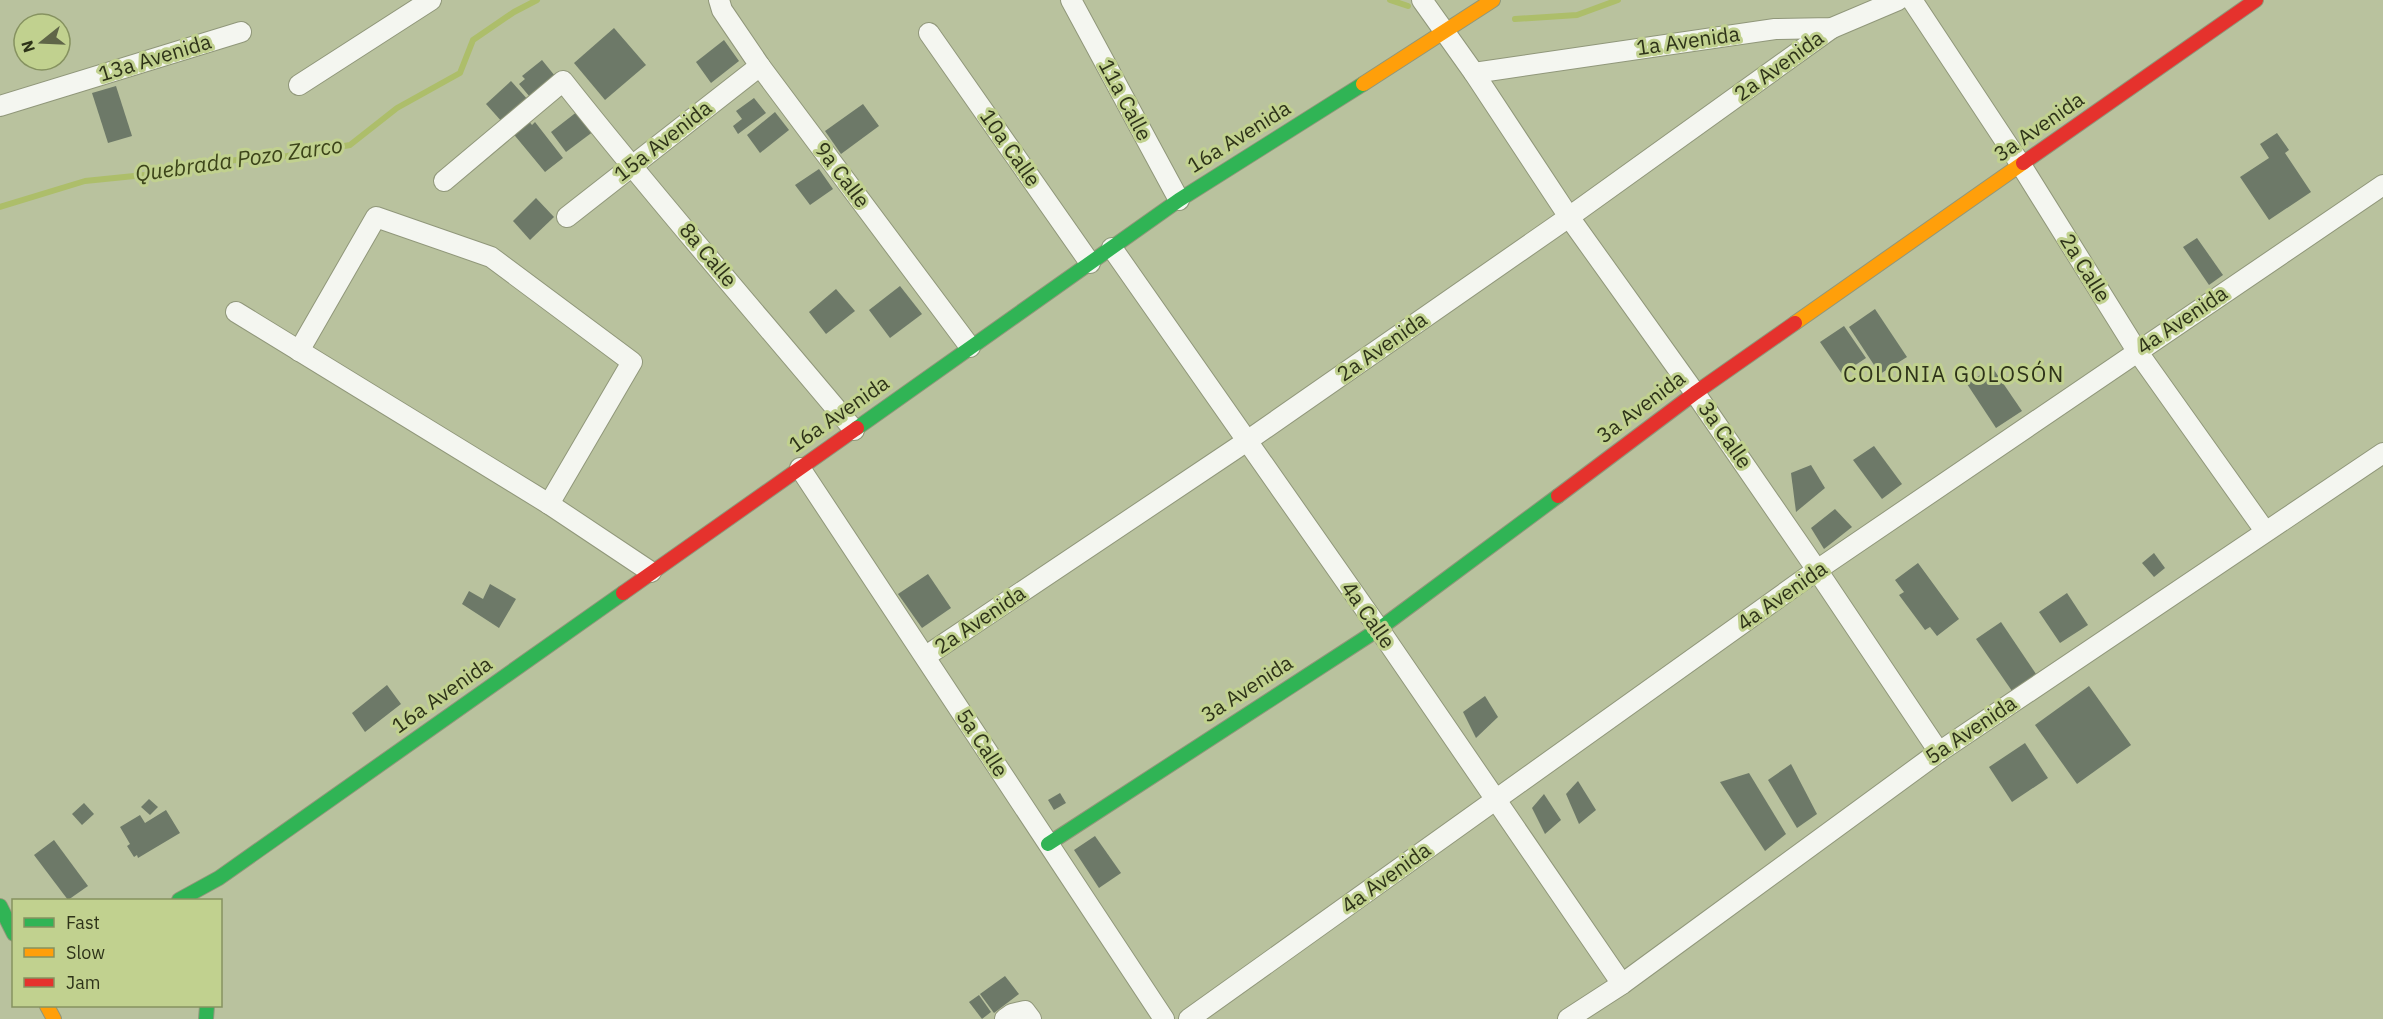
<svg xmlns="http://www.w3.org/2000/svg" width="2383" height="1019" font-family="'IBM Plex Sans',sans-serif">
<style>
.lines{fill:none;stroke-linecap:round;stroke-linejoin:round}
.stream{stroke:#adbe6a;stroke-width:6}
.building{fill:#6d7968}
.street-casing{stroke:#90977a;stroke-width:22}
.fast-casing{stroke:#90977a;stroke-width:16}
.slow-casing{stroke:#90977a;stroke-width:16}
.jam-casing{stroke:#90977a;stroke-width:16}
.street{stroke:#f4f6f0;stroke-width:20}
.fast{stroke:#30b455;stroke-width:14}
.slow{stroke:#ff9f0a;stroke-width:14}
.jam{stroke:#e5322d;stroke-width:14}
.labels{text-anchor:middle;stroke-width:6;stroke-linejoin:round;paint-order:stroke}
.street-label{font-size:21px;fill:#2e3319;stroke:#c1d18f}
.water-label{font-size:22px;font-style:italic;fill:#3c4419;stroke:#c1d18f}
.neighbourhood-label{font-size:22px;letter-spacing:1.5px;fill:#2e3319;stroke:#c1d18f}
</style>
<rect width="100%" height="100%" fill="#b9c29e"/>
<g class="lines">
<g class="stream">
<polyline points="1390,0 1408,6"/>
<polyline points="1515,19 1577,15 1618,0"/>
<polyline points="0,207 85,181 154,174 201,163 287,156 350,145 397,108 460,73 473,40 514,12 537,0"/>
</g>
</g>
<g class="building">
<polygon points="614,28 646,65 605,100 574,63"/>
<polygon points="724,40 739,61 711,83 696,62"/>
<polygon points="542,60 555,76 530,97 519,84 525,79 522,76"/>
<polygon points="511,81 529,101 503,123 486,104"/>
<polygon points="116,86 132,136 108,143 92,93"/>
<polygon points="754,98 766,113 738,134 733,126 742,119 736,111"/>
<polygon points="863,104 879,126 841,154 825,131"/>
<polygon points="578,111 594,131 566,152 551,132"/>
<polygon points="775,112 789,130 760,153 747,135"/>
<polygon points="527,119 532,125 535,122 563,158 545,172 511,131"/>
<polygon points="2277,133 2289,150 2285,153 2311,192 2269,220 2240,177 2269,158 2260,144"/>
<polygon points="819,169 833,189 810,205 795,185"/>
<polygon points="536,198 554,217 530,240 513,221"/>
<polygon points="2197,238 2223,275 2209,285 2183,247"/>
<polygon points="900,286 922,314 890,338 869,310"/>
<polygon points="836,289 855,311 826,334 809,312"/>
<polygon points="1875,309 1907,357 1880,374 1849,327"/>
<polygon points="1844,326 1866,358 1842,374 1820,342"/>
<polygon points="1992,367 2022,411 1996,428 1967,384"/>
<polygon points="1874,446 1902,484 1882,499 1853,460"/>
<polygon points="1811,465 1825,488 1796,512 1791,473"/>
<polygon points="1835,509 1852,527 1824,549 1811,528"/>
<polygon points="2154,553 2165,568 2154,577 2142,563"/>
<polygon points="1918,563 1959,619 1937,636 1930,627 1925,630 1899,595 1904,592 1895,580"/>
<polygon points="928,574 951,608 922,628 898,594"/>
<polygon points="490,584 516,599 499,628 462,604 469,591 483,599"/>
<polygon points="2067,593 2088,625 2060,643 2039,612"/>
<polygon points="2001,622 2036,674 2012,691 1976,639"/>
<polygon points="387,685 401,704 365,732 352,713"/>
<polygon points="2089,686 2131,745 2077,784 2035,725"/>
<polygon points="1485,696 1498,717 1476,738 1463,712"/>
<polygon points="2025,743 2048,778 2012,802 1989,767"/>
<polygon points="1791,764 1817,814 1797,828 1768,780"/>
<polygon points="1749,773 1786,834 1765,851 1720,782"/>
<polygon points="1578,781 1596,810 1579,824 1566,794"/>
<polygon points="1060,793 1066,803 1054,810 1048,800"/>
<polygon points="1544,794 1561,820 1545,834 1532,808"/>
<polygon points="149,799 158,807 150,815 141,807"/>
<polygon points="84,803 94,814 82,825 72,814"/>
<polygon points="166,810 180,833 138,858 137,855 134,857 127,846 130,844 120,827 140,815 145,823"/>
<polygon points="1095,836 1121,873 1099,888 1074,850"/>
<polygon points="54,840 88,886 68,900 34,855"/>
<polygon points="1005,976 1019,994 994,1013 980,994"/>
<polygon points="979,995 991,1012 982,1019 969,1002"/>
</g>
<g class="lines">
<defs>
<g id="street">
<polyline points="719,0 722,10 760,66 970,347"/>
<polyline points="1071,0 1179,200"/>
<polyline points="1422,0 1474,73 1569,217 1695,393 1817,570 1939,752"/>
<polyline points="1912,0 2021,165 2137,351 2265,531"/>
<polyline points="929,33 1090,263"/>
<polyline points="1474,73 1775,29 1832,28 1898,0"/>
<polyline points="299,85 431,0"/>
<polyline points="0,106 241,32"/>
<path d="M444 181 563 81C657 200 757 314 854 430"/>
<polyline points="567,217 760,66"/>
<polyline points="1112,248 1379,629 1622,984"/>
<polyline points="236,312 549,504 651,572"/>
<polyline points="299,351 376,217 491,257 632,362 549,504"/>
<polyline points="800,468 1164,1019"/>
<polyline points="926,656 1247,441 1569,217 1832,28"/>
<polyline points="1005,1019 1012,1014 1025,1011 1031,1019"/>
<polyline points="1189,1019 1817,570 2383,185"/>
<polyline points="1568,1019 1622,984 1939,752 2383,453"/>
</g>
<g id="fast">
<polyline points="857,428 1179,200 1363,84"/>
<polyline points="1048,844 1379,629 1558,496"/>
<polyline points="179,900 219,878 623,593"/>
<polyline points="0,906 14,934"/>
<polyline points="206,1019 207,1006"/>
</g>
<g id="slow">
<polyline points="1363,84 1493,0"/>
<polyline points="1795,323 2023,163"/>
<polyline points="47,1006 54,1019"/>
</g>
<g id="jam">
<polyline points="2023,163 2256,0"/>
<polyline points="1558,496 1695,393 1795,323"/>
<polyline points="623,593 857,428"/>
</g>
</defs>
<use href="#street" class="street-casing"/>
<use href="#fast" class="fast-casing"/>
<use href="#slow" class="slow-casing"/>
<use href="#jam" class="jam-casing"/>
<use href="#street" class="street"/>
<use href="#fast" class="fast"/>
<use href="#slow" class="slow"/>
<use href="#jam" class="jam"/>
</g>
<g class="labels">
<g class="street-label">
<text transform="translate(1688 41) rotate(-8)" y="7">1a Avenida</text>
<text transform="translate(155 58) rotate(-17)" y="7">13a Avenida</text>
<text transform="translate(1779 66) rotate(-36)" y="7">2a Avenida</text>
<text transform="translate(1125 100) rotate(62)" y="7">11a Calle</text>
<text transform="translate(2039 127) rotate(-35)" y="7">3a Avenida</text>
<text transform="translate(1239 137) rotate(-32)" y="7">16a Avenida</text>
<text transform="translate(663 141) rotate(-38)" y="7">15a Avenida</text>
<text transform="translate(1010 148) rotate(55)" y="7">10a Calle</text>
<text transform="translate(842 175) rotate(53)" y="7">9a Calle</text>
<text transform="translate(708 255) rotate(50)" y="7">8a Calle</text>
<text transform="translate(2085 268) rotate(58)" y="7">2a Calle</text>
<text transform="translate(2182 320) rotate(-34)" y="7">4a Avenida</text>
<text transform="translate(1382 347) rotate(-35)" y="7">2a Avenida</text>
<text transform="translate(1641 407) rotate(-37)" y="7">3a Avenida</text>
<text transform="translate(839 414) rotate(-35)" y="7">16a Avenida</text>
<text transform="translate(1725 435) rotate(55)" y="7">3a Calle</text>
<text transform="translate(1782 596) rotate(-35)" y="7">4a Avenida</text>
<text transform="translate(1368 615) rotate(55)" y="7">4a Calle</text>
<text transform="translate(980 620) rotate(-34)" y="7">2a Avenida</text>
<text transform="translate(1247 689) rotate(-33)" y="7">3a Avenida</text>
<text transform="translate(442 695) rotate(-35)" y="7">16a Avenida</text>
<text transform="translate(1971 730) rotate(-34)" y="7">5a Avenida</text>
<text transform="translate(982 743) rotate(57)" y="7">5a Calle</text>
<text transform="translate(1386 878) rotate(-36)" y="7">4a Avenida</text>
</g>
<g class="water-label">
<text transform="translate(239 159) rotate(-8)" y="8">Quebrada Pozo Zarco</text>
</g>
<g class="neighbourhood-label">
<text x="1954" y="382">COLONIA GOLOSÓN</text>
</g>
</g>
<rect x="12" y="899" width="210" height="108" fill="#c1d18f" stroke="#869260" stroke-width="1.5"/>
<rect x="24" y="918" width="30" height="9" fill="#30b455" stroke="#869260" stroke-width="1.5"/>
<text x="66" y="929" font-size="18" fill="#2e3319">Fast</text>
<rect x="24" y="948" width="30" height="9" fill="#ff9f0a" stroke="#869260" stroke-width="1.5"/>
<text x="66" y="959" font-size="18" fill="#2e3319">Slow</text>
<rect x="24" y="978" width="30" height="9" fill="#e5322d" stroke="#869260" stroke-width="1.5"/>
<text x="66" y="989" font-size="18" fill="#2e3319">Jam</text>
<g transform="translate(42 42) rotate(252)"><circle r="28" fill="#c1d18f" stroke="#869260" stroke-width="1.5"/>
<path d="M0-4.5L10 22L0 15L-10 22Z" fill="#5f6548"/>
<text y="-9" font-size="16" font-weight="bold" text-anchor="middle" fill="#2e3319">N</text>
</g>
</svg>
